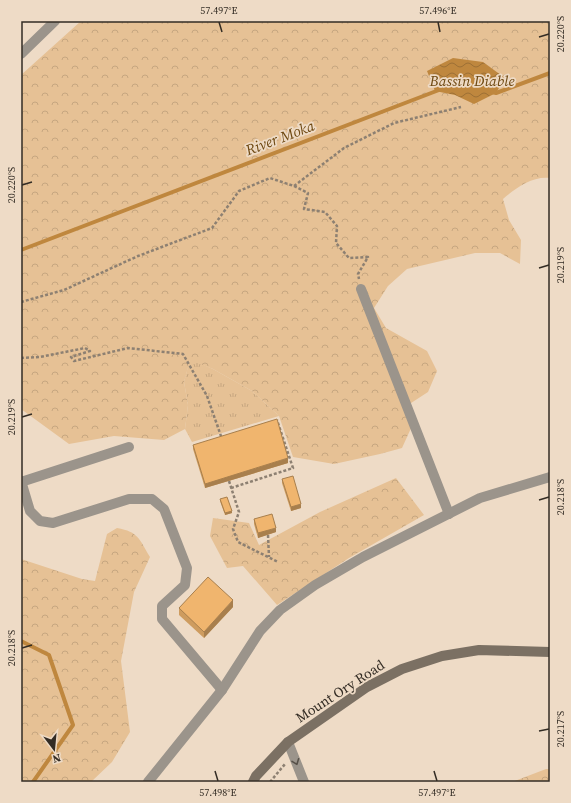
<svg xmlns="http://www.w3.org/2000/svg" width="571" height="803" font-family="'Source Serif 4',serif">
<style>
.grass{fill:url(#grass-tufts)}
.forest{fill:url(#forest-crowns)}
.water{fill:url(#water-waves)}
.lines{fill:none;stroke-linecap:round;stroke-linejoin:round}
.stream{stroke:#bf873e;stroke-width:4}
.path{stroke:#8d8072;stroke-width:2.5;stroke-dasharray:3 2;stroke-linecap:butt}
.minor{stroke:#9b948b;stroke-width:10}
.secondary{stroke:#7b7063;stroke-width:10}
.wall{fill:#ce9c5f}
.shaded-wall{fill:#a87f4d}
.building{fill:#f0b56e;stroke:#a87f4d}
.oneway{stroke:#575048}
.ticks{fill:none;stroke:#332c24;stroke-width:1.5}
.labels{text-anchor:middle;stroke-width:3.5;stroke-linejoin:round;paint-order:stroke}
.street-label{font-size:14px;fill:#332c24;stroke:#eedbc6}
.water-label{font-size:15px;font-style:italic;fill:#6f4912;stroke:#eedbc6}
.neatline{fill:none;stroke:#332c24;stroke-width:1.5}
.ticks-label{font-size:10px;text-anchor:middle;fill:#332c24}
</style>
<defs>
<pattern id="grass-tufts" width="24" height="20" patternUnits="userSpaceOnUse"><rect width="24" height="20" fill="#e6c195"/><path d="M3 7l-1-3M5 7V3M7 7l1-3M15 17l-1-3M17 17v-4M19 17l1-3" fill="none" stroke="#c6a680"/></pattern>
<pattern id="forest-crowns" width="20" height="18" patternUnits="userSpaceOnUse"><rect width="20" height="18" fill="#e6c195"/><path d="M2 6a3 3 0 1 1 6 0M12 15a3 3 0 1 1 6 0" fill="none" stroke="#c6a680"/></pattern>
<pattern id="water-waves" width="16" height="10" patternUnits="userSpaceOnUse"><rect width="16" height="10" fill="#bf873e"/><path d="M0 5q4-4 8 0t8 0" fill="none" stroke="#9c6f34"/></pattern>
</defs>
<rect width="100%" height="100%" fill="#eedbc6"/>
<polygon class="grass" points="190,359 213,369 252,391 279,416 192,442 185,429 188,405 184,382"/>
<g class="forest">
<path d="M81 21H550V178C532 176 516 188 503 199L509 220 521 240 520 264 500 253H475L407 269 388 286 374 308 386 328 427 351 437 371 428 392 408 405 412 426 402 448 380 454 334 464 293 457 279 416 252 391 213 369 190 360 184 382 188 405 185 429 164 440 114 436 69 444 21 409V75Z"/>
<polygon points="396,478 424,515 349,558 277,605 243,566 227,568 210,536 213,518 249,523 259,545 320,512"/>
<path d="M117 528C139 532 139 539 150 557L134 592 121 661 130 732 112 762 91 782H21V559L82 579 95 581 107 534Z"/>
<polygon points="546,769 550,769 550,782 512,782"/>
</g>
<polygon class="water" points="453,58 483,62 505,78 496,93 474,104 455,95 435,91 427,71"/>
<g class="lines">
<g class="stream">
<polyline points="492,92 496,93 550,73"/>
<polyline points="21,250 439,90"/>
<polyline points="21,641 49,655 73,725 33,782"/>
</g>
<g class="path">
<polyline points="294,186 308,193 304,209 325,212 337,226 336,243 349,258 368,257 358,274 359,279"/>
<polyline points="21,302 64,290 138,256 212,228 239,191 270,178 294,186 344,148 394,123 461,107"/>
<polyline points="21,358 40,357 85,348 90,351 71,357 74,361 128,348 183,354 207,396 222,439"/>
<polyline points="229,481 239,512 233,529 238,542 278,562"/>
<polyline points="231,488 293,468 277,420"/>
<polyline points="268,535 269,557"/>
<polyline points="270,782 285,764"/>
</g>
<g class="minor">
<polyline points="21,54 55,21"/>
<polyline points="361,289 449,514"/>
<polyline points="21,481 30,511 40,521 53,523 129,499 152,499 164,509 187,568 185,585 162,606 162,619 222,690"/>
<polyline points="21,482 129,447"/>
<polyline points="288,742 304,782"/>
<polyline points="148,782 222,690 260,631 280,610 315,585 363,557 480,498 550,477"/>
</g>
<polyline class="secondary" points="253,782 256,776 288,742 367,687 402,669 442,656 479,650 550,652"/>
</g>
<g class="wall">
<polygon points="193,445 288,463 205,488 193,449"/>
<polygon points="282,479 301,508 291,511 282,483"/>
<polygon points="220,499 232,513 225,515 220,501"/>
<polygon points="254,519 276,532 258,538 254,524"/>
<polygon points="233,607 204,638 179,615 179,608"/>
</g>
<g class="shaded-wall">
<polygon points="288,458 288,463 205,488 205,484"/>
<polygon points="301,504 301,508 291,511 291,507"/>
<polygon points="232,511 232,513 225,515 225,513"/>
<polygon points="276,528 276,532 258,538 258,533"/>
<polygon points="233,600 233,607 204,638 204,632"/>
</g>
<g class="building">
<polygon points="277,419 288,458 205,484 193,445"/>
<polygon points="293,476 301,504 291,507 282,479"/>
<polygon points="227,497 232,511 225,513 220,499"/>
<polygon points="272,514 276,528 258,533 254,519"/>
<polygon points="208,577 233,600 204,632 179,608"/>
</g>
<defs><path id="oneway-chevron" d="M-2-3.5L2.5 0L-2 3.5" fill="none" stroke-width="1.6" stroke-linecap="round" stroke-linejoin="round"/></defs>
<use class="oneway" href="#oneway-chevron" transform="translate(296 762) rotate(69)"/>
<path class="ticks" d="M219 22 222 32M438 22 440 32M539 37 549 34M22 185 32 182M539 268 549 265M22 417 32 414M539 500 549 497M22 648 32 645M539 731 549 729M215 771 218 781M434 771 437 781"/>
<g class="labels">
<g class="street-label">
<text transform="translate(340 691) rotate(-33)" y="5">Mount Ory Road</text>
</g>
<g class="water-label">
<text x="472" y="86">Bassin Diable</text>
<text transform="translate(280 138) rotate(-21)" y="5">River Moka</text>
</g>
</g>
<rect width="571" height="803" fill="none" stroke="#eedbc6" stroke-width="44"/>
<g transform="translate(54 749) rotate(164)" stroke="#eedbc6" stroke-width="3" paint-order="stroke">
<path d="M0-3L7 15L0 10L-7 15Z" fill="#332c24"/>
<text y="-6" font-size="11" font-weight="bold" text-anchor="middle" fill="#332c24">N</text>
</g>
<rect x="22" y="22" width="527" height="759" class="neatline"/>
<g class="ticks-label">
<text x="219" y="14">57.497°E</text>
<text x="438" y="14">57.496°E</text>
<text transform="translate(560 34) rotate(-90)" y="4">20.220°S</text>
<text transform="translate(11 185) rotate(-90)" y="4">20.220°S</text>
<text transform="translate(560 265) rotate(-90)" y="4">20.219°S</text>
<text transform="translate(11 417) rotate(-90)" y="4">20.219°S</text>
<text transform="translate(560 497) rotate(-90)" y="4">20.218°S</text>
<text transform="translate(11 648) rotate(-90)" y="4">20.218°S</text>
<text transform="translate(560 729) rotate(-90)" y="4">20.217°S</text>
<text x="218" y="796">57.498°E</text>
<text x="437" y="796">57.497°E</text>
</g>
</svg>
